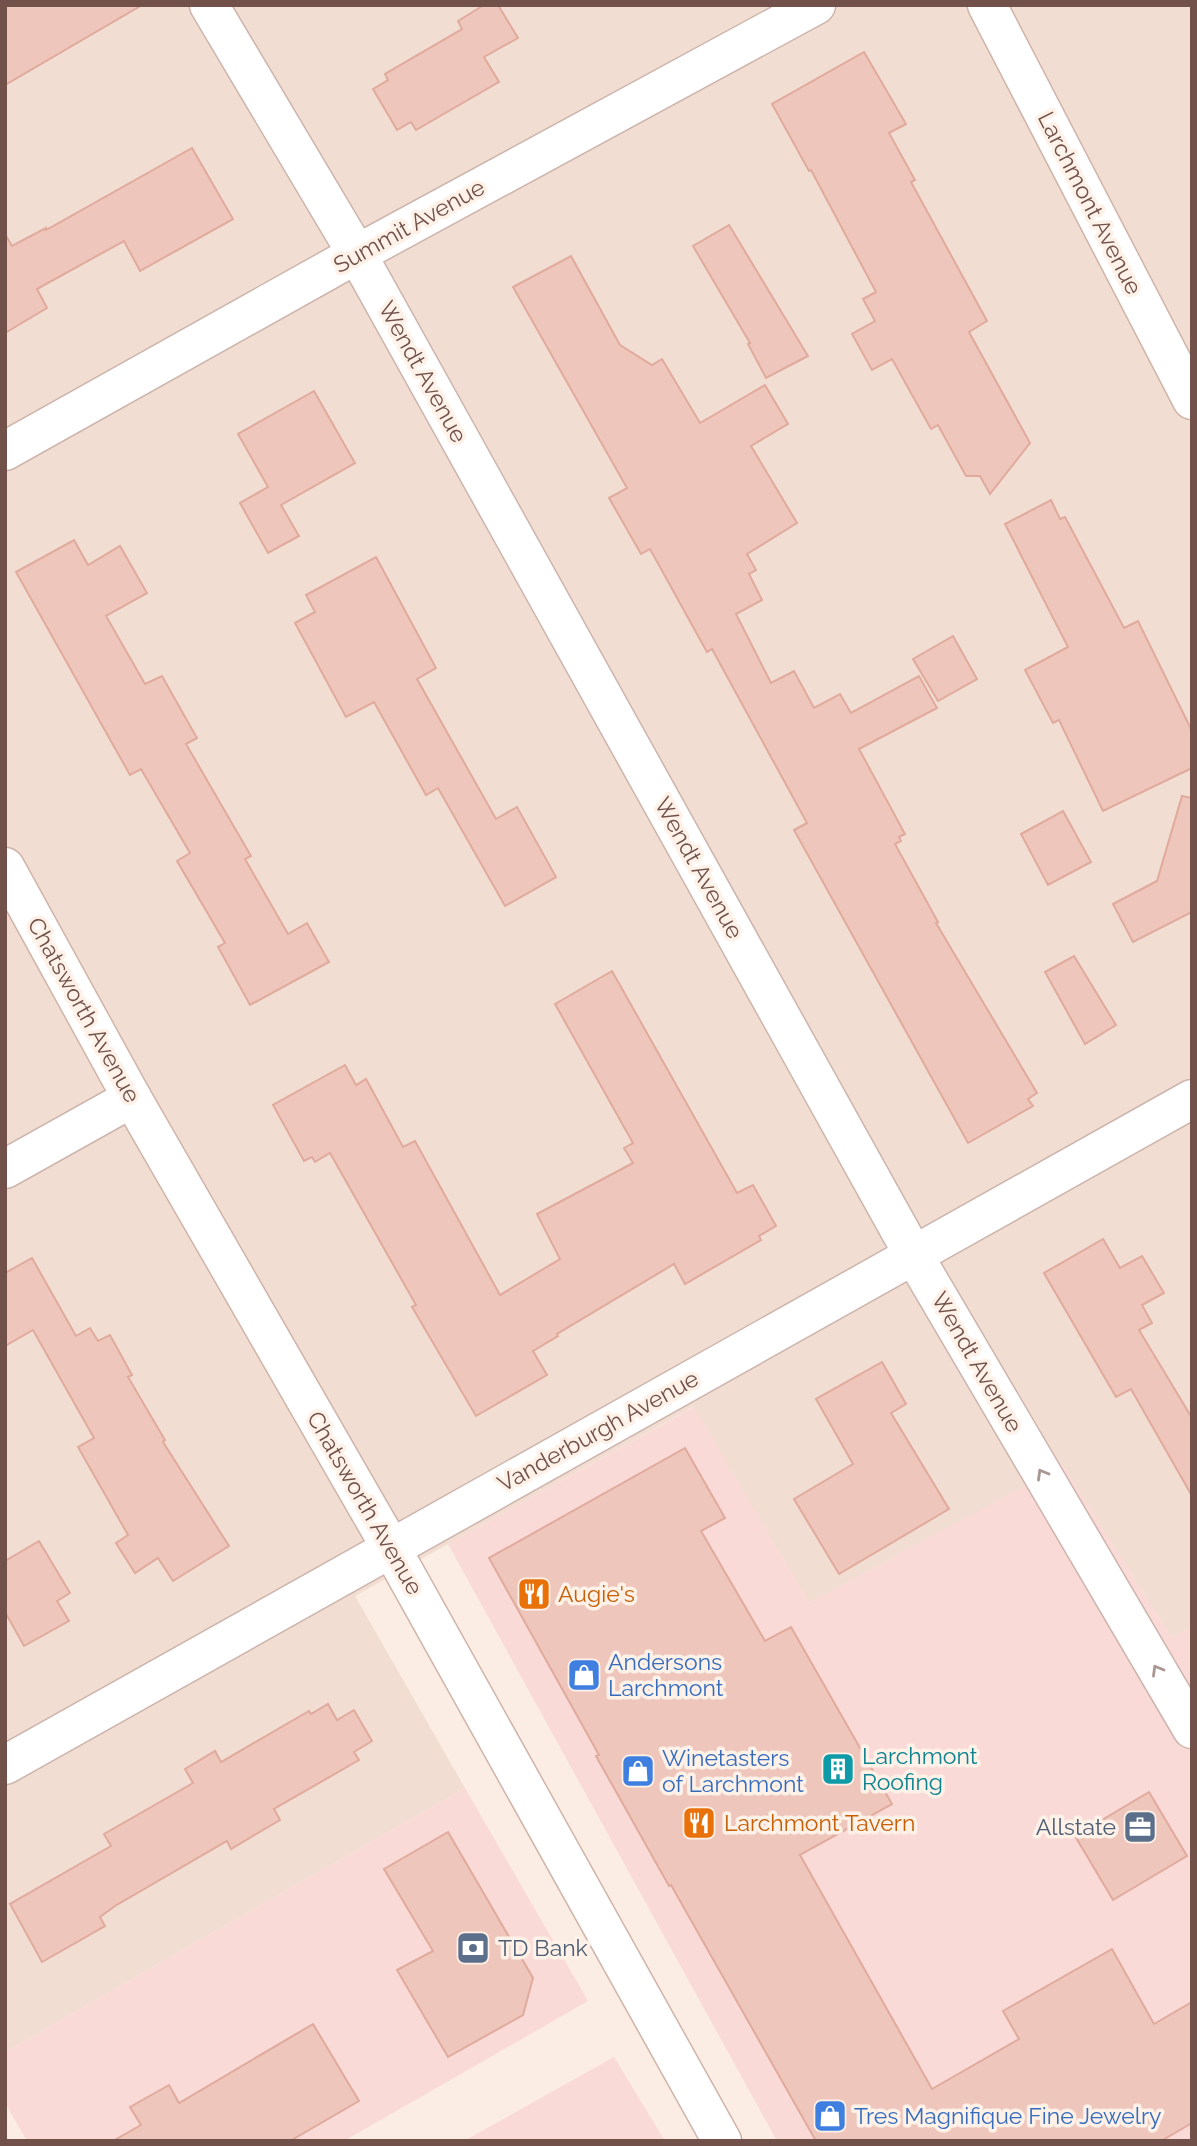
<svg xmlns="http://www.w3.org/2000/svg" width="1197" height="2146" font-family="Raleway,sans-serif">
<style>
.residential{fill:#f2ddd2}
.commercial{fill:#fadad7}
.building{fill:#eec6bc;stroke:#e0aa9d;stroke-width:2}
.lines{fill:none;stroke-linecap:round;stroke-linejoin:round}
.street-casing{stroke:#cdb5ad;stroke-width:41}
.secondary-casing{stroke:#d0b4aa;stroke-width:41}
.street{stroke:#fff;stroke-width:38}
.secondary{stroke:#fff;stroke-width:38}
.oneway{stroke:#aa9792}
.labels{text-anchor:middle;stroke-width:7;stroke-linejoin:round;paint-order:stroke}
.street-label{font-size:23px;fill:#71514a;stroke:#fef1e8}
.food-label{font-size:23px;fill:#c56008;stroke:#fef1e8;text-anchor:start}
.shop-label{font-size:23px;fill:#366cbe;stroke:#fef1e8;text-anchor:start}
.culture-label{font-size:23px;fill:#0d838f;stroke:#fef1e8;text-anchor:start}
.service-label{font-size:23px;fill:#4e5e75;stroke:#fef1e8;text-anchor:end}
</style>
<rect width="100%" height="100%" fill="#fbede3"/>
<polygon class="residential" points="5,5 1192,5 1192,1627 1171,1637 1063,1466 809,1603 693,1407 355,1596 465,1788 5,2052"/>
<g class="commercial">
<polygon points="694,1407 809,1603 1063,1465 1171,1637 1192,1627 1192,2141 777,2141 448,1544"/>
<polygon points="465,1788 588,2001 344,2141 27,2141 5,2103 5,2052"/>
<polygon points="614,2057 665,2141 464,2141"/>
</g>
<g class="building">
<polygon points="5,5 142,5 5,85"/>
<polygon points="484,5 498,5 518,38 484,57 499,82 416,130 411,122 397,130 373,89 388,80 385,74 462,29 458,21"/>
<polygon points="864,52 906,124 889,133 915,180 911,182 987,321 969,332 1030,443 990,494 980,476 966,476 938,425 931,429 892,359 872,370 852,334 875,321 863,299 876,292 811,170 809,171 772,104"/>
<polygon points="192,148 233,219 140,271 124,241 37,289 47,308 5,333 5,234 12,246 46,228 46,230"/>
<polygon points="729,225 808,356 766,378 748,344 750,343 693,246"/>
<polygon points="571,256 620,345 652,365 662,359 700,423 765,385 788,424 751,446 797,523 747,554 756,570 749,574 762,600 736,614 771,683 794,671 814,708 840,694 851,713 919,676 937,708 859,749 905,834 899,837 901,841 895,844 938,922 936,923 1037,1093 1028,1099 1033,1106 968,1143 794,830 807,823 712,649 707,652 650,549 641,554 609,498 627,488 513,287"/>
<polygon points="314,391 355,463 281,505 299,536 268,553 240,503 268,487 238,434"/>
<polygon points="1051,500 1060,519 1065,517 1124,628 1138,621 1192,731 1192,768 1103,811 1059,720 1053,723 1025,670 1068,647 1005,524"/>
<polygon points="74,540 88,565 120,546 147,593 106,616 145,684 162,676 197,738 186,744 251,856 245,859 288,934 307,923 329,962 250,1005 218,947 225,943 177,861 190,853 141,769 130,775 16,572"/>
<polygon points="376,557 436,668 417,679 496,819 517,807 556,877 505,906 438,788 426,795 374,702 346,717 295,623 315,612 306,595"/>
<polygon points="953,636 977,679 938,701 913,659"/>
<polygon points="1182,796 1192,798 1192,912 1133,942 1113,904 1157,881"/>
<polygon points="1063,811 1091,862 1048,885 1021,834"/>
<polygon points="1074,956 1116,1025 1085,1044 1045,972"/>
<polygon points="612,971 737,1193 753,1185 776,1226 759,1236 761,1240 685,1284 674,1264 557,1334 558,1336 533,1351 547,1375 476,1416 412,1307 416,1305 330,1153 315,1162 312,1157 304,1161 273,1105 345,1065 356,1085 366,1079 403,1147 415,1141 500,1295 560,1259 537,1214 633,1163 624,1148 633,1143 555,1004"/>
<polygon points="1103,1239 1120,1268 1142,1256 1164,1293 1142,1305 1152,1323 1139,1330 1192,1418 1192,1496 1131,1389 1116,1397 1044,1273"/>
<polygon points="32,1258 76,1336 90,1328 98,1341 110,1335 132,1375 128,1377 165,1440 163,1442 229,1546 173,1581 158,1558 135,1573 116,1543 128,1535 78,1447 94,1438 33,1330 5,1346 5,1273"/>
<polygon points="882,1362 906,1404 891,1413 949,1509 839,1574 794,1499 853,1464 816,1399"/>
<polygon points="685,1448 725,1518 701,1531 765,1641 791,1627 892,1804 800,1855 932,2089 1019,2039 1003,2011 1112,1949 1154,2024 1192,2002 1192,2123 1161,2141 816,2141 671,1885 669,1886 596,1756 599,1755 489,1558"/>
<polygon points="39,1541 70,1593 57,1601 69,1621 24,1646 5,1612 5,1561"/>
<polygon points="328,1704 337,1720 354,1710 372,1741 354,1752 359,1760 274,1809 280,1820 231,1849 227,1841 115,1906 100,1917 105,1926 42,1962 10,1904 111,1846 104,1834 193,1783 185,1769 215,1751 221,1762 309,1711 311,1714"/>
<polygon points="1149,1792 1187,1856 1113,1900 1075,1836"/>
<polygon points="448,1832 533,1978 523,2015 448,2057 397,1970 433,1951 384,1869"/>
<polygon points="313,2024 359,2101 290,2141 113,2141 141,2125 130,2107 169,2085 179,2103"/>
</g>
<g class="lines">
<defs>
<g id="street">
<polyline points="209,5 357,254 913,1254 1192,1729"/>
<polyline points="5,451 357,254 816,5"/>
<polyline points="5,1169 132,1098"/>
<polyline points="5,1765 1192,1099"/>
</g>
<g id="secondary">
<polyline points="987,5 1192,400"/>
<polyline points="5,867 132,1098 391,1548 722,2141"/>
</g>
</defs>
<use href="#street" class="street-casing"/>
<use href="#secondary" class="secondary-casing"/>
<use href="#street" class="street"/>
<use href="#secondary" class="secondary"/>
</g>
<defs><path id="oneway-chevron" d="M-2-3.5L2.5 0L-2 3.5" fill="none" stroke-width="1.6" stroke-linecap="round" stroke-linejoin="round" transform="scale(1.75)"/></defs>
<g class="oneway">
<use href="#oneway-chevron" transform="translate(1042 1474) rotate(-120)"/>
<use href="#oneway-chevron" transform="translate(1157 1670) rotate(-120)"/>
</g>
<defs>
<symbol id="restaurant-square" viewBox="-11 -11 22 22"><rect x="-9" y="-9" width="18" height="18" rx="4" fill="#e8710a" stroke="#fef1e8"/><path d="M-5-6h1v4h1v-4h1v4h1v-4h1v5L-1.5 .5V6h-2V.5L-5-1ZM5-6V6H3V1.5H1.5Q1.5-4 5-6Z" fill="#fff"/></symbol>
<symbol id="shop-square" viewBox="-11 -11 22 22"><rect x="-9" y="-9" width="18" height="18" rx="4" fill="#3f7fe0" stroke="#fef1e8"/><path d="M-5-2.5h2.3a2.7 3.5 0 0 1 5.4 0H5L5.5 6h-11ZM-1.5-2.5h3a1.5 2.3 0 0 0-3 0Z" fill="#fff"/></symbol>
<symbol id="building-square" viewBox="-11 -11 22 22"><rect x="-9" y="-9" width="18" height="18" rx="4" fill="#0f9aa8" stroke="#fef1e8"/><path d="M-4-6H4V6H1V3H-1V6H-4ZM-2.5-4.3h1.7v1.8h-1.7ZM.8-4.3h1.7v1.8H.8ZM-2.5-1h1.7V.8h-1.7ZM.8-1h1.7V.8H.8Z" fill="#fff"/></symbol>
<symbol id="office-square" viewBox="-11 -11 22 22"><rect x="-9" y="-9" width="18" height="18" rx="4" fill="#5c6f8a" stroke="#fef1e8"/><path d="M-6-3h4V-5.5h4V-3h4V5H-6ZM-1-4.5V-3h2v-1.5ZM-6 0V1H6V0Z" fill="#fff"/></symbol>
<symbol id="bank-square" viewBox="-11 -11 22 22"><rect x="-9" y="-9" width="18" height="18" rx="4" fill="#5c6f8a" stroke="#fef1e8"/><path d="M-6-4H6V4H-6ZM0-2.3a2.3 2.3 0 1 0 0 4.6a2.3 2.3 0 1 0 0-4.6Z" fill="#fff"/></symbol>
</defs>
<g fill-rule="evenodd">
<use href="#restaurant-square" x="515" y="1575" width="38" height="38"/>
<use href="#shop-square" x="565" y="1656" width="38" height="38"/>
<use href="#building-square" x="819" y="1750" width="38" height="38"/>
<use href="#shop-square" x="619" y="1752" width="38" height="38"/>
<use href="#restaurant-square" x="680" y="1804" width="38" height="38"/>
<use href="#office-square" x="1121" y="1808" width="38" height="38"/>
<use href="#bank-square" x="454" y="1929" width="38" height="38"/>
<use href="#shop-square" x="811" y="2097" width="38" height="38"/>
</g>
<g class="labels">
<g class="street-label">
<text transform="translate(1090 203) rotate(63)" y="8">Larchmont Avenue</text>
<text transform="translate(409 226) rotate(-29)" y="8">Summit Avenue</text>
<text transform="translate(423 372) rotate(61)" y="8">Wendt Avenue</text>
<text transform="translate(699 868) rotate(61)" y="8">Wendt Avenue</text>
<text transform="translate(84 1010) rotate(61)" y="8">Chatsworth Avenue</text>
<text transform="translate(977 1362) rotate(60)" y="8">Wendt Avenue</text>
<text transform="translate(598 1431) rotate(-29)" y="8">Vanderburgh Avenue</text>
<text transform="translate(365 1503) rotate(60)" y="8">Chatsworth Avenue</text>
</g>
<g class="food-label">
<text x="558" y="1602">Augie's</text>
<text x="724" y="1831">Larchmont Tavern</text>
</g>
<g class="shop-label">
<text x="608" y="1670">Andersons<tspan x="608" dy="26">Larchmont</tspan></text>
<text x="662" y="1766">Winetasters<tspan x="662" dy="26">of Larchmont</tspan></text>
<text x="854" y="2124">Tres Magnifique Fine Jewelry</text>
</g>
<g class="culture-label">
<text x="862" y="1764">Larchmont<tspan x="862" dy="26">Roofing</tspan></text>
</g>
<g class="service-label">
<text x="1116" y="1835">Allstate</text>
<text x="498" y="1956" text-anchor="start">TD Bank</text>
</g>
</g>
<rect width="1197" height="2146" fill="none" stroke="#71514a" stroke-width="14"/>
</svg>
